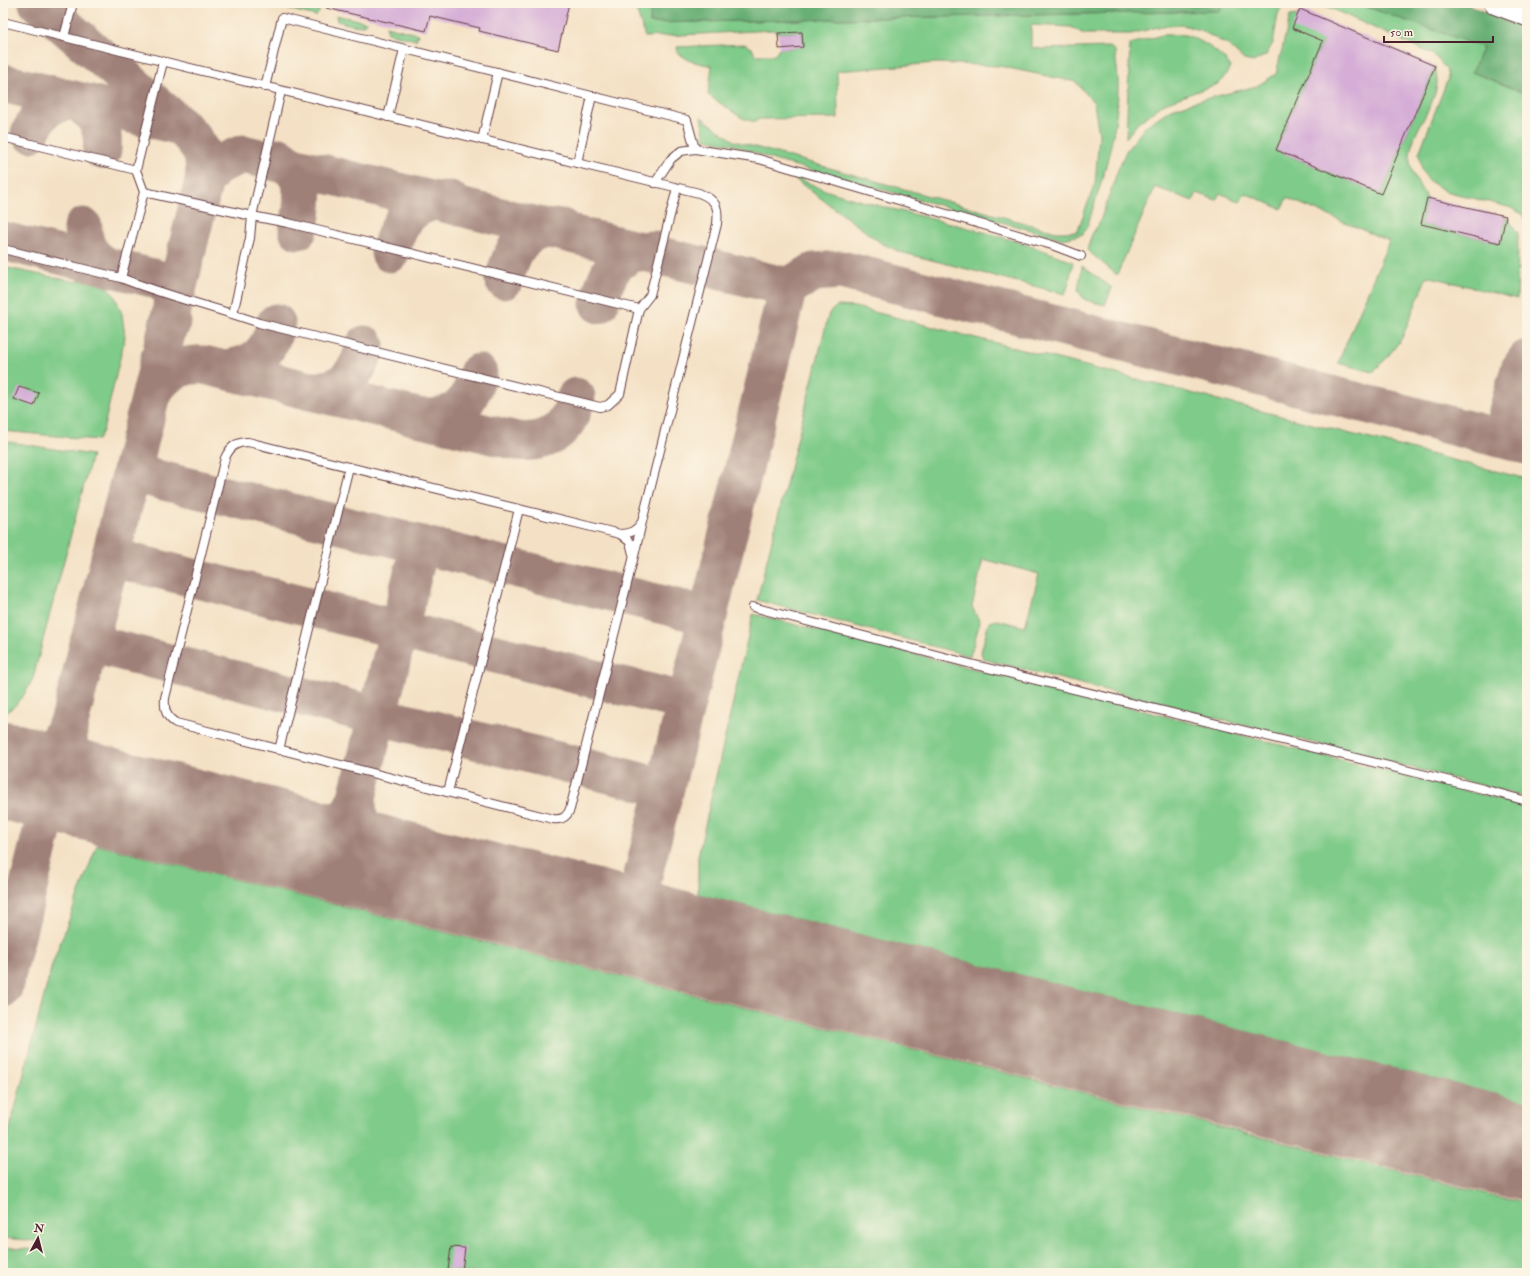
<svg xmlns="http://www.w3.org/2000/svg" width="1530" height="1276" font-family="'IM FELL Double Pica',serif">
<style>
.green{fill:#7fcb89;stroke:#64755a}
.forest{fill:#67af75;stroke:#586750}
.lines{fill:none;stroke-linecap:round;stroke-linejoin:round}
.taxiway{stroke:#9f8078;stroke-width:39}
.runway{stroke:#9f8078;stroke-width:98}
.building{fill:#d5add7}
.lane-casing{stroke:#643c42;stroke-width:10}
.primary-casing{stroke:#643c42;stroke-width:24}
.lane{stroke:#fff;stroke-width:8}
.primary{stroke:#fff;stroke-width:22}
</style>
<rect width="100%" height="100%" fill="#fcf5e5"/>
<filter id="ink" filterUnits="userSpaceOnUse"><feTurbulence type="fractalNoise" baseFrequency=".025" numOctaves="2"/><feDisplacementMap in="SourceGraphic" scale="8" xChannelSelector="R" yChannelSelector="G"/><feConvolveMatrix kernelMatrix="1 2 1 2 8 2 1 2 1" color-interpolation-filters="sRGB"/></filter>
<filter id="wash" filterUnits="userSpaceOnUse"><feTurbulence type="fractalNoise" baseFrequency=".012" numOctaves="4" result="noise"/><feDisplacementMap in="SourceGraphic" scale="16" xChannelSelector="R" yChannelSelector="G"/><feGaussianBlur stdDeviation="0.9" result="paint"/><feColorMatrix in="noise" values="0 0 0 0 0 0 0 0 0 0 0 0 0 0 0 0 0 1.4 0 .05"/><feComposite in="paint" operator="in"/></filter>
<g filter="url(#wash)">
<rect width="100%" height="100%" fill="#f4e1c5"/>
<g class="green">
<polygon points="287,3 288,3 320,11 316,16 288,9"/>
<path d="M634 3H651L650 23 1220 11 1222 3H1285L1278 14 1273 43 1266 55 1253 62 1244 60 1228 45 1200 30 1183 25 1162 26 1131 34H1084L1071 27 1031 25V47L1041 49 1110 47 1115 51C1116 64 1119 77 1118 90 1117 137 1102 180 1088 224L1083 234 1064 239 774 160 731 144 705 139 701 117 734 141 1056 232H1077L1095 184 1099 135 1094 103 1076 82 999 66 936 63 837 71 838 118 759 119 755 122 742 118 708 95 712 66 690 61 678 53 677 47 745 44 752 48 755 55H775L779 49 803 47 802 32 778 33 773 30 645 37Z"/>
<polygon points="1319,3 1355,3 1483,47 1472,72 1527,94 1527,271 1527,226 1522,214 1512,208 1445,191 1428,180 1422,170 1419,153 1448,78 1446,69 1434,55"/>
<path d="M336 15 367 22C361 30 345 23 337 21Z"/>
<path d="M1298 15 1323 41 1276 150 1381 194 1435 66C1435 71 1437 76 1437 81 1436 109 1408 133 1410 162 1412 175 1420 187 1427 198L1421 224 1500 243 1506 216 1518 233 1517 299 1427 276 1402 338 1386 359 1373 372 1338 363 1389 241 1287 198 1281 209 1245 193 1240 202 1220 193 1216 200 1197 193 1193 201 1155 187 1117 275 1087 250 1092 234 1099 224 1119 167 1126 151 1146 126 1169 110 1193 102 1257 86 1276 74 1290 16Z"/>
<polygon points="386,26 418,34 416,40 388,33"/>
<path d="M1162 35C1169 35 1178 34 1185 35 1199 38 1223 54 1231 67L1220 83 1165 103 1138 123 1126 138 1130 44Z"/>
<path d="M784 171C799 178 815 187 831 192 911 217 995 229 1073 262L1068 286 1065 294 900 252 881 243Z"/>
<polygon points="1082,266 1112,288 1105,305 1085,300 1078,291"/>
<polygon points="3,267 76,282 92,276 99,278 115,296 122,314 125,337 103,431 98,440 3,431"/>
<polygon points="837,306 855,307 1527,479 1527,797 983,659 981,652 989,622 997,620 1025,627 1039,574 983,559 972,607 980,622 970,656 757,600 829,313"/>
<path d="M3 441 92 455 33 678C25 695 19 704 3 715Z"/>
<polygon points="753,614 1527,806 1527,1102 698,894 698,856"/>
<polygon points="97,845 1527,1204 1527,1273 3,1273 3,1247 36,1250 36,1241 3,1238 3,1155 52,965"/>
</g>
<g class="forest">
<polygon points="651,3 1222,3 1220,11 650,23"/>
<polygon points="1355,3 1462,3 1527,29 1527,94 1472,72 1483,47"/>
</g>
<g class="lines">
<g class="taxiway">
<polyline points="3,83 177,125"/>
<path d="M30 133C41 110 50 101 76 101 95 112 105 127 102 150"/>
<path d="M279 157C308 176 305 201 298 230"/>
<polyline points="204,181 217,165 243,154 788,287 708,616 630,927"/>
<path d="M83 227C83 246 91 258 108 267"/>
<path d="M3 241 157 279C181 295 169 300 172 322"/>
<path d="M390 253C399 219 412 200 450 200"/>
<path d="M504 280C513 247 523 228 562 228"/>
<polyline points="788,287 814,272 841,270 1527,445"/>
<path d="M599 304C606 272 617 251 652 250"/>
<path d="M223 369C255 366 269 354 276 323"/>
<path d="M310 391C342 392 359 374 365 345"/>
<path d="M151 395C163 374 180 363 204 365L517 441C550 444 569 429 576 397"/>
<path d="M421 418C456 419 469 405 478 373"/>
<path d="M1522 444C1513 433 1506 425 1508 411L1520 369 1527 359"/>
<polyline points="132,473 708,616"/>
<polyline points="110,557 686,702"/>
<polyline points="89,643 665,788"/>
<path d="M68 729C67 768 79 781 113 797"/>
<path d="M3 768C35 768 52 755 66 727"/>
<path d="M281 840C319 842 342 835 357 797"/>
<path d="M395 868C368 848 356 832 357 797L420 545"/>
<path d="M3 988C69 719 139 450 204 181 207 153 200 145 181 126L38 3"/>
</g>
<polyline class="runway" points="3,770 1527,1152"/>
</g>
<g id="blocks">
<g class="building">
<polygon points="327,3 569,3 558,50 479,31 480,28 430,16 426,31 326,8"/>
<polygon points="1300,9 1435,66 1381,194 1276,150 1323,41 1292,28"/>
<polygon points="802,32 803,47 779,49 778,33"/>
<polygon points="1427,198 1506,216 1500,243 1421,224"/>
<polygon points="19,387 39,393 34,406 14,399"/>
<polygon points="451,1247 465,1248 462,1271 448,1270"/>
</g>
</g>
</g>
<g filter="url(#ink)">
<use href="#blocks" fill-opacity="0" stroke="#643c42" stroke-width="1"/>
<g class="lines">
<defs>
<g id="lane">
<path d="M3 22 699 193C716 200 719 206 717 224L642 522 634 556 570 809C567 817 562 820 553 819L176 723C166 717 164 710 165 698L225 458C230 447 236 442 248 442L620 534C630 534 636 531 642 522"/>
<polyline points="64,37 73,3"/>
<polyline points="265,87 282,18 687,120 695,149"/>
<polyline points="388,117 404,49"/>
<polyline points="3,137 136,170"/>
<polyline points="482,140 498,72"/>
<polyline points="577,163 592,96"/>
<polyline points="655,183 671,159 681,151 695,149 759,159 1052,245 1081,256"/>
<polyline points="144,192 252,216 281,91"/>
<path d="M3 249 121 278C166 296 214 307 259 323L600 407 608 405 620 394 639 309 650 295 677 188"/>
<polyline points="121,278 144,192 136,170 163,62"/>
<polyline points="233,314 250,238 252,216 288,223 639,309"/>
<polyline points="620,534 630,542 633,554"/>
<polyline points="753,607 971,664 1483,789 1527,801"/>
<polyline points="279,750 349,467"/>
<polyline points="448,792 519,509"/>
</g>
<polyline id="primary" points="1495,3 1527,15"/>
</defs>
<use href="#lane" class="lane-casing"/>
<use href="#primary" class="primary-casing"/>
<use href="#lane" class="lane"/>
<use href="#primary" class="primary"/>
</g>
</g>
<rect width="1530" height="1276" fill="none" stroke="#fcf5e5" stroke-width="16"/>
<g transform="translate(38 1238) rotate(7)" stroke="#fcf5e5" stroke-width="3" paint-order="stroke">
<path d="M0-3L7 15L0 10L-7 15Z" fill="#4a1f2b"/>
<text y="-6" font-size="11" font-weight="bold" text-anchor="middle" fill="#4a1f2b">N</text>
</g>
<path d="M1384 36v6h109v-6" fill="none" stroke="#4a1f2b" stroke-width="2"/>
<text x="1390" y="36" font-size="12" fill="#4a1f2b" stroke="#fcf5e5" stroke-width="3" paint-order="stroke">50 m</text>
</svg>
